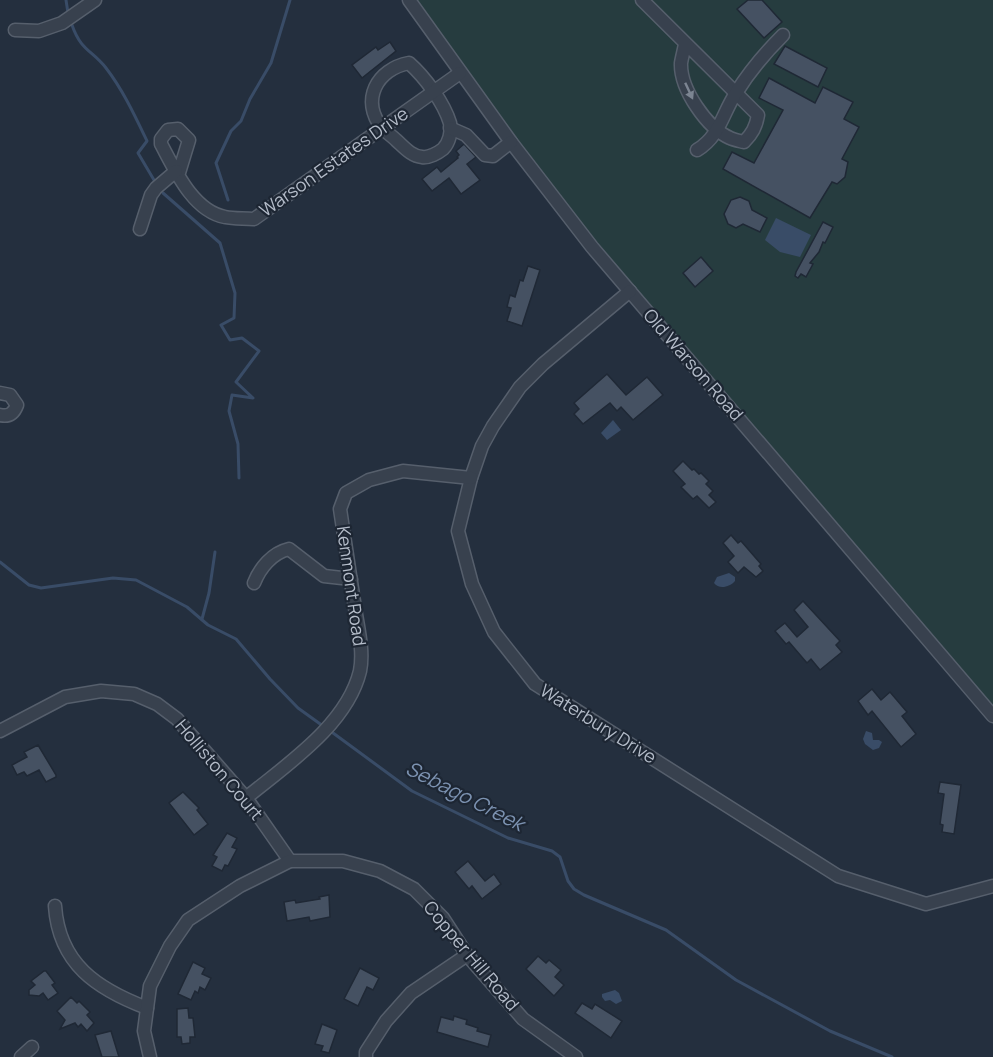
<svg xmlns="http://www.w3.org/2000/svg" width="993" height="1057" font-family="Manrope,sans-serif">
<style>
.green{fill:#263c3f}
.water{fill:#394c67}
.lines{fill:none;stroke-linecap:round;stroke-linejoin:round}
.stream{stroke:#394c67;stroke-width:3}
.building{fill:#455162;stroke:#1f2835;stroke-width:1.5}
.minor-casing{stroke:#565f6c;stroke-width:15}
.minor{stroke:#38414e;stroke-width:12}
.oneway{fill:#7c8592}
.labels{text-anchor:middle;stroke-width:4.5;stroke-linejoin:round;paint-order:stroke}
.street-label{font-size:18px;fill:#b4bcc9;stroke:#1d2633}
.water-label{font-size:20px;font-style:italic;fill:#7c92b1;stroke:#1d2633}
</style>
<rect width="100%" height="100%" fill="#242f3e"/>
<polygon class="green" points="416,0 993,0 993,708 598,245 530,158"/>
<g class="water">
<polygon points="776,218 811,235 800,257 780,252 765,240"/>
<polygon points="613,420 621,430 607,440 601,433"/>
<path d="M729 573 735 577V581C730 587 719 590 714 583L717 577Z"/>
<polygon points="866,731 872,733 873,740 879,740 882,742 879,748 873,750 865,744 863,739"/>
<polygon points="615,990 619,993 622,1001 616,1004 610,1000 605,1001 602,997 602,994"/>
</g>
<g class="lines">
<g class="stream">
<polyline points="66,0 68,13"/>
<path d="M72 25C81 51 92 50 106 68 123 90 135 116 147 141L138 153 154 180"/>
<polyline points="163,193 220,243 235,293 234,318 221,325 230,340 242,338 259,351 236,382 253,398 232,395 229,411 238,444 239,478"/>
<polyline points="228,200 216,163 231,131 241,121 250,99 271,63 290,0"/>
<polyline points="0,562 29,585 41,588 113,578 136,580 187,607 208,625 236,639 270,679 298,708 323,726"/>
<polyline points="202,619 209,593 215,552"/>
<polyline points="329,730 412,791 508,838 552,851 560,857 568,881 574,889 584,895 666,930 736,980 830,1031 892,1057"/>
</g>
</g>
<g class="building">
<polygon points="748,0 762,0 782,22 764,38 737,9"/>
<polygon points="390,42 396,51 362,78 352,65 376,47 378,50"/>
<polygon points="785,46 827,68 818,87 774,64"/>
<polygon points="769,78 815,103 823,87 853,102 844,119 859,127 842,159 848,162 845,177 837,184 832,182 810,218 723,169 732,152 754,163 783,110 759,98"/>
<polygon points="464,144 476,157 467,164 480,180 461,194 449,178 432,191 422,179 437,167 441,172 458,158 457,157 459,155 456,151"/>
<polygon points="740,197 749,201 752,210 767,218 760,232 743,224 736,228 728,224 724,214 731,200"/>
<polygon points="823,222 833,227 825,243 823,242 819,252 810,263 813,264 806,277 801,274 798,278 795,276 796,272"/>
<polygon points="701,257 713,271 695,287 683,273"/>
<polygon points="528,266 540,270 522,326 507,321 511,308 507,307 510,295 515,297 520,280 523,281"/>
<polygon points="607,374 626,395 647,377 663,395 633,420 621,407 617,411 610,403 583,424 574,414 579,409 574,403"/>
<polygon points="683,461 692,470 694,469 699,474 701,473 709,481 706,484 713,491 709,495 716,502 709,508 697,496 693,499 681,487 685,484 673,471"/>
<polygon points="731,535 738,543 741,541 761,564 759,566 763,571 756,577 744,567 738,573 728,562 734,556 723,543"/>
<polygon points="803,601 840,641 836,645 842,652 820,670 811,659 807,663 789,642 786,644 775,631 785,623 797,637 808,627 794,610"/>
<polygon points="872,689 881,700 890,692 907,712 902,716 916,734 901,747 872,711 868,715 858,701"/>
<polygon points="38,745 56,775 56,777 46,782 39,770 27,776 24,772 17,775 12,765 27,757 24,752"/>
<polygon points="940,782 961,785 954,834 942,832 943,825 940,824 944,794 938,793"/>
<polygon points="183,792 199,808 197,810 208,824 194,835 169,803"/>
<polygon points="227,833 237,838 232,847 237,849 228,866 225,865 222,871 212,866 217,857 213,855"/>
<polygon points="468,861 485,881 494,874 501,884 482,899 472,886 469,889 455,872"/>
<polygon points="329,895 330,917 310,921 309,917 287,921 284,902 295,900 296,903 320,899 319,897"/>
<polygon points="538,956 546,963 549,960 561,970 555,977 564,985 554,996 526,969"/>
<polygon points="193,962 205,968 202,974 211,978 205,990 200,987 198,993 195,991 191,1000 178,994"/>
<polygon points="360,968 379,978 373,990 367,987 358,1006 344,999"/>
<polygon points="44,971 46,971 55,983 52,985 58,993 48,1000 43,993 39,996 29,995 29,990 35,985 31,981"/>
<polygon points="71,997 77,1003 79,1001 90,1012 87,1015 94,1023 87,1031 81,1024 78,1027 75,1023 60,1029 65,1020 57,1011"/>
<polygon points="582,1003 592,1009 595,1004 622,1021 611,1038 575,1013"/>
<polygon points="188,1008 189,1018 193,1018 195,1037 190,1037 190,1043 182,1044 181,1037 177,1037 177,1009"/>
<polygon points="454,1016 467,1020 466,1024 478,1028 477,1031 491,1035 488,1047 437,1032 441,1017 453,1020"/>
<polygon points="322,1024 337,1030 329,1053 321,1051 323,1046 315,1044"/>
<polygon points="111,1031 119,1057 102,1057 95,1035"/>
</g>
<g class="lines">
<defs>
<g id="minor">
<polyline points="409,0 511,142 592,247 993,716"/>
<path d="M642 0 758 115C756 127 752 134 744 142 740 141 734 140 730 138 707 128 680 89 681 63 682 57 684 50 685 44"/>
<polyline points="15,30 39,31 62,23 95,0"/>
<path d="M409 63C425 77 444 103 450 123 452 132 449 143 443 149 438 153 429 158 422 157 411 156 404 147 396 140 392 136 386 132 382 128 360 100 377 69 409 63Z"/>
<polyline points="450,128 466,135 485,155 493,156 511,142"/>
<path d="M697 150C720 136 722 114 736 93 749 72 766 52 783 35"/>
<path d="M178 176 189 140 178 129 168 130 161 139V144C175 170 193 211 225 217 234 219 244 218 254 219L460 73"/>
<polyline points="140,229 151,195 156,188 176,171"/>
<polyline points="630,291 543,364 520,387 493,426 482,446 471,478 458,531 472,584 494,632 535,684 838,876 926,904 993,886"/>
<path d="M0 393 10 395 17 405C14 413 9 417 0 415"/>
<path d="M254 583C260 568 272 553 289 549L324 576 351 579"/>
<polyline points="0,731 65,697 101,691 134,694 157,704 177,719 246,798 290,861"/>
<path d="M246 798C286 765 347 725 360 671 364 651 358 628 355 608 350 575 345 542 340 509L346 493 369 480 403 471 471 478"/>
<path d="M55 906C59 964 97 989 147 1008"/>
<polyline points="21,1057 32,1047"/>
<polyline points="150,1057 144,1031 150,986 170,946 188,920 240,886 290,861 343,861 380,871 414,889 443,918 467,955 523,1019 576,1057"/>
<polyline points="366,1057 366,1052 386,1021 411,993 467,955"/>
</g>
</defs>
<use href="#minor" class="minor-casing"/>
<use href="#minor" class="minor"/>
</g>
<defs><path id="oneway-solid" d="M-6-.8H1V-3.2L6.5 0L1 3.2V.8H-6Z" transform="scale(1.5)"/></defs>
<use class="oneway" href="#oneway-solid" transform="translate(689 91) rotate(65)"/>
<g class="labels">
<g class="street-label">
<text transform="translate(334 162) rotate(-35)" y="6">Warson Estates Drive</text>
<text transform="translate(693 365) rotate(49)" y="6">Old Warson Road</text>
<text transform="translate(351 586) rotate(82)" y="6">Kenmont Road</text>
<text transform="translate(598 724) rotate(32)" y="6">Waterbury Drive</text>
<text transform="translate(219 770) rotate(50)" y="6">Holliston Court</text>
<text transform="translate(471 956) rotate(50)" y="6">Copper Hill Road</text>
</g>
<g class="water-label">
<text transform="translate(465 796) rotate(27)" y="7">Sebago Creek</text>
</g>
</g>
</svg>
